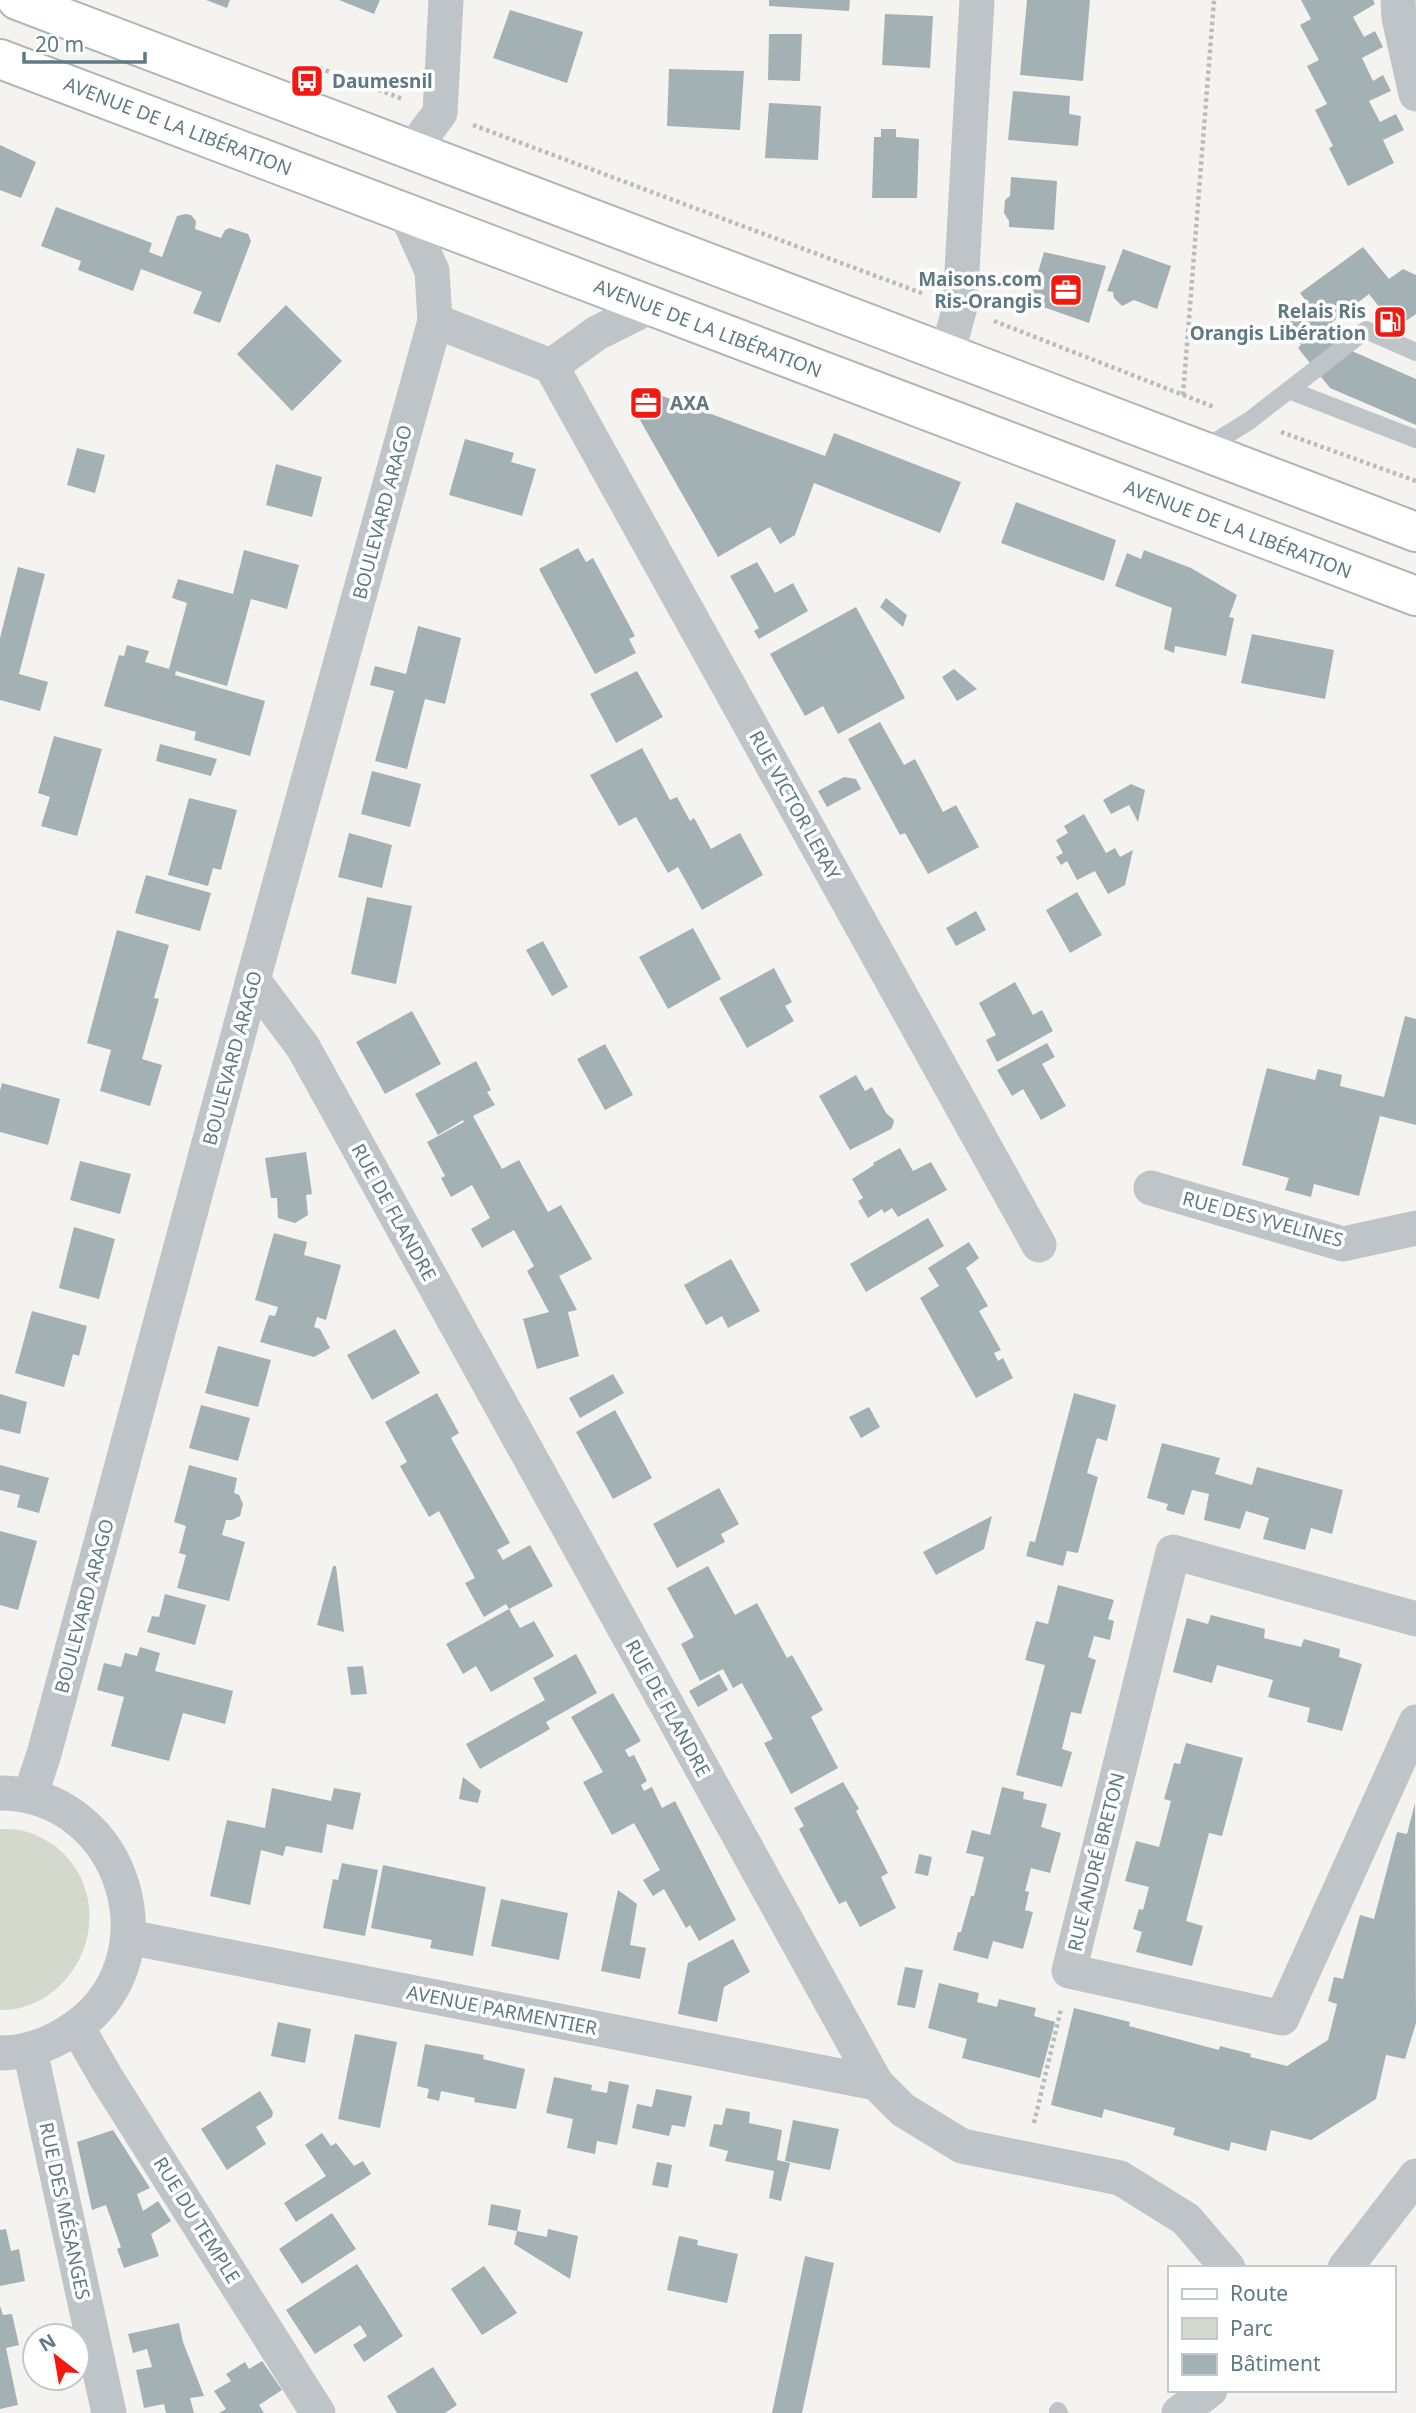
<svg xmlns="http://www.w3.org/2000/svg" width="1416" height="2413" font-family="'Noto Sans',sans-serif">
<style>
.green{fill:#d4d9ce}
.building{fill:#a4b1b4}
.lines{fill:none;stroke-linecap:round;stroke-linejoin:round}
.primary-casing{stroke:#afb6b9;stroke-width:42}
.path{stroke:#b8bcbe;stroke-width:4.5;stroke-dasharray:3.5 3.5;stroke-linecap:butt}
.service{stroke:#bec4c7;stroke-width:18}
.minor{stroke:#bec4c7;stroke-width:35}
.primary{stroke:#fff;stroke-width:38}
.labels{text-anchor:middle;stroke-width:7;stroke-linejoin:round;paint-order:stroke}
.poi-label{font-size:19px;font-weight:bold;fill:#607a83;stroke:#fff;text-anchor:start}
.street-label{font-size:19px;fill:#607a83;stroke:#fff}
</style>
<rect width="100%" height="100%" fill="#f4f3ef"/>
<path class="green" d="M0 1829C7 1829 15 1829 21 1830 100 1851 112 1947 50 1994 36 2004 17 2011 0 2010Z"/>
<g class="building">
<polygon points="206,0 230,0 227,8"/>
<polygon points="339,0 380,0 374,14"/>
<polygon points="769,0 850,0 849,11 769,6"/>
<polygon points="1027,0 1090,0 1083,81 1020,75"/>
<polygon points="1301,0 1373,0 1375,4 1353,17 1364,37 1375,31 1383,47 1362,58 1373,81 1383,75 1391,91 1369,101 1380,122 1396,114 1404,130 1383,140 1394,163 1348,186 1329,148 1333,146 1315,110 1327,104 1307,66 1319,60 1300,25 1311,19"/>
<polygon points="510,10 583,32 567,83 493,58"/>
<polygon points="885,14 933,16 930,68 882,65"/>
<polygon points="769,34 802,34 800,81 768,80"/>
<polygon points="669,69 744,71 740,130 667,126"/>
<polygon points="1013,91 1070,96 1069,114 1081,116 1078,146 1008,140"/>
<polygon points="769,103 821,106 818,160 765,158"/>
<polygon points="881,129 896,129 896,137 919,139 917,198 872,198 874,137 881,137"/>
<polygon points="0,145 36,162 21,198 0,190"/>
<polygon points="1011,177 1057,181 1054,230 1009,227 1009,221 1004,213 1005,200 1010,196"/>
<polygon points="56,207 152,243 149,252 162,257 177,216 185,214 191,215 196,221 195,229 221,238 225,230 230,228 248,234 251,241 220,323 193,313 202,292 141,269 133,291 78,270 81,261 41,246"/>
<polygon points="1363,247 1389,279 1403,269 1416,275 1416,314 1396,328 1369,294 1327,326 1345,348 1416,379 1416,425 1330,388 1298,348 1301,345 1282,320 1306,301 1300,293"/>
<polygon points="1123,249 1171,266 1157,309 1134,300 1122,306 1114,298 1113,292 1107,291"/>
<polygon points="1044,252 1106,266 1089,323 1029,302"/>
<polygon points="286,305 342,361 292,411 237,354"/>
<polygon points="657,394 825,456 834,433 961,482 940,533 814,483 795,535 780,544 770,527 718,557 636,413"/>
<polygon points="465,439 514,453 511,462 536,469 522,516 449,495"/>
<polygon points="77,448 105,455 95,493 67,485"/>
<polygon points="276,464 322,477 312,517 266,505"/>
<polygon points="1016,502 1116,540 1104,581 1001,543"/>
<polygon points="578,548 586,562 593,558 635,636 629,639 636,653 595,674 539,569"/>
<polygon points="244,550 299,565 287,609 251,599 227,686 176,671 175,675 265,701 250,756 194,740 196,732 104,706 119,655 124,656 127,645 149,651 145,662 169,669 187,603 172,598 178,579 233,594"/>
<polygon points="1144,550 1191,568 1237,595 1229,617 1234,618 1226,656 1175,646 1174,653 1164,649 1172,608 1115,586 1127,553 1141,559"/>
<polygon points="757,562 775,593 793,583 808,611 759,639 754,631 759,628 730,576"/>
<polygon points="18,567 45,574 19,674 48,682 40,711 0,700 0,638"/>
<polygon points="886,598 907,615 903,627 880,607"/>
<polygon points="856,607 905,698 838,734 823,706 805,716 770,654"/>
<polygon points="418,626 461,638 445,704 425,699 407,769 375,761 394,691 370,685 375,666 406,674"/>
<polygon points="1252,634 1334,650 1325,699 1241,683"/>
<polygon points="954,669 977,689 957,701 942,677"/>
<polygon points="637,671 663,717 616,743 590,694"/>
<polygon points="880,722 904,765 915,759 943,812 956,805 979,847 928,874 905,833 900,835 848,739"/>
<polygon points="54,736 102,749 77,836 41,826 50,797 38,793"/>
<polygon points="160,744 217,759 211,776 156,761"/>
<polygon points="642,748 670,800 677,797 690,821 694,818 711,849 740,833 763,875 702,910 678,867 668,873 636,817 619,826 590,775"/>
<polygon points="372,771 421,784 410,827 361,814"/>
<polygon points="844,777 856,779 861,789 827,807 818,791"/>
<polygon points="1131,784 1145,790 1138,822 1129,805 1111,814 1103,800"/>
<polygon points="189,798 237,810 221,870 213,868 208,886 168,875"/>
<polygon points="1084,814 1106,853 1115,848 1120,857 1133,850 1125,885 1108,894 1095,871 1077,880 1067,861 1061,865 1056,857 1063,853 1056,840 1068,833 1064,826"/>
<polygon points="349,833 392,845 382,888 338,877"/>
<polygon points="146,875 211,893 200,931 135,913"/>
<polygon points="1077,892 1102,935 1070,953 1046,910"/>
<polygon points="367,897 412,906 396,984 351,974"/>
<polygon points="976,911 986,930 956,946 946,928"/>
<polygon points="693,928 721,979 668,1009 639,957"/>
<polygon points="117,930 169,945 154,998 159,999 142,1059 162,1065 150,1106 100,1091 111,1050 87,1043"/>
<polygon points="543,941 568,987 552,996 526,950"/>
<polygon points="774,968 792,1002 785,1006 794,1021 747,1048 719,998"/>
<polygon points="1015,982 1033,1015 1042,1010 1053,1031 997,1062 986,1040 996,1035 979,1003"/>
<polygon points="412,1011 441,1064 385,1094 356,1042"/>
<polygon points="1405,1016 1416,1019 1416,1125 1380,1116 1359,1196 1314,1184 1311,1197 1285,1190 1289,1178 1242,1165 1267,1068 1315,1080 1318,1069 1342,1075 1340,1086 1384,1097"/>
<polygon points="1047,1043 1055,1057 1042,1064 1066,1106 1041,1120 1023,1089 1012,1096 997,1070"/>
<polygon points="605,1044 633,1095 605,1110 577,1059"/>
<polygon points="476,1061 491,1090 487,1092 495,1105 473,1116 502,1169 519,1160 548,1212 561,1205 592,1259 559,1276 577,1310 568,1312 579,1356 537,1369 523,1319 549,1312 527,1271 534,1266 514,1230 482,1248 471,1229 490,1218 472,1185 451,1197 441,1178 445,1176 427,1142 464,1122 463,1120 438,1135 415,1094"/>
<polygon points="856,1075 865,1091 872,1087 886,1113 894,1120 893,1125 891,1129 850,1150 819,1096"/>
<polygon points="2,1083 60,1099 48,1145 0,1132 0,1091"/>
<polygon points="900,1148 913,1171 931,1162 947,1190 898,1217 892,1208 884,1213 882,1209 868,1218 858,1201 863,1198 852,1179 874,1165 873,1163"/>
<polygon points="306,1152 312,1194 306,1195 308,1215 295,1223 278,1218 277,1198 271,1198 265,1158"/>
<polygon points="80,1161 131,1174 120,1214 70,1200"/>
<polygon points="928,1218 944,1246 866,1292 850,1264"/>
<polygon points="74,1227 115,1239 99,1299 59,1288"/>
<polygon points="274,1233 307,1242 304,1255 341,1265 326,1320 317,1317 314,1327 320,1329 330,1348 314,1357 260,1342 269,1315 275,1316 278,1307 255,1300"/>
<polygon points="969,1242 979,1258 966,1268 988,1306 979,1311 1001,1350 994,1353 998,1361 1003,1358 1013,1378 976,1398 920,1298 939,1286 928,1268"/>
<polygon points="731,1259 760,1311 728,1328 722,1316 706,1325 684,1285"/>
<polygon points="32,1311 87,1326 79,1356 73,1354 64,1387 15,1373"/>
<polygon points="395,1329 420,1373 372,1400 347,1355"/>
<polygon points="218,1346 271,1360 258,1407 205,1393"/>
<polygon points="613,1374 624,1393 580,1418 569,1398"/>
<polygon points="437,1393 459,1433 451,1438 510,1543 497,1550 503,1560 530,1545 553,1586 509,1609 506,1604 484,1617 465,1583 475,1578 439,1511 429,1517 400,1466 407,1462 385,1422"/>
<polygon points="1074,1393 1116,1405 1107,1441 1097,1438 1092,1455 1087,1473 1098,1477 1078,1553 1067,1551 1063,1566 1026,1556 1030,1541 1035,1542"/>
<polygon points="0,1394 27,1402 20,1434 0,1429"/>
<polygon points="201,1405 250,1418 238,1461 189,1448"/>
<polygon points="869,1407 880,1427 861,1438 849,1417"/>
<polygon points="615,1410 652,1478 613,1499 576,1432"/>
<polygon points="1162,1443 1220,1458 1215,1474 1252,1485 1257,1467 1343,1490 1332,1534 1311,1528 1305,1550 1263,1539 1269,1518 1246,1511 1240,1529 1204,1520 1209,1494 1192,1490 1184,1515 1166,1510 1168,1504 1147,1498"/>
<polygon points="0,1465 49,1478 39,1513 17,1507 20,1495 0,1490"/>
<polygon points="189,1465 237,1478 234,1493 239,1495 243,1504 240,1516 232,1520 226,1520 222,1535 245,1542 229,1601 177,1588 186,1555 179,1553 186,1526 174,1522"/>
<polygon points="719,1488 739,1524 721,1534 725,1542 677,1568 653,1524"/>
<polygon points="992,1516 984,1549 936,1575 923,1552"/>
<polygon points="0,1531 37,1541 18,1610 0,1605"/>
<polygon points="333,1566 336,1566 344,1632 317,1625"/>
<polygon points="708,1566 735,1615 757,1603 787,1658 792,1655 823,1710 811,1717 838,1768 791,1794 764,1743 773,1739 742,1683 733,1688 723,1669 700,1681 681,1644 694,1637 667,1588"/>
<polygon points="1058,1585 1114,1600 1108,1619 1114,1621 1110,1640 1094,1636 1088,1657 1096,1660 1081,1714 1071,1712 1062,1749 1072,1752 1062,1787 1016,1775 1045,1665 1025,1660 1036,1621 1048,1624"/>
<polygon points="165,1594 206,1605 195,1645 147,1632 152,1616 159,1617"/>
<polygon points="509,1609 520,1628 534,1621 554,1656 491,1692 476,1666 463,1674 446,1644"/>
<polygon points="1211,1615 1265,1629 1264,1638 1301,1647 1304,1639 1340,1649 1339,1657 1362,1664 1342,1731 1307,1722 1310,1708 1268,1697 1273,1680 1217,1665 1212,1683 1173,1672 1187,1618 1208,1624"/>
<polygon points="140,1647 160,1653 155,1671 233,1691 225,1724 183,1713 169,1761 111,1746 124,1697 97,1690 104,1663 121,1667 125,1653 137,1656"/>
<polygon points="576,1654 597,1693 546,1722 550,1729 480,1769 466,1744 545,1700 533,1678"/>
<polygon points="363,1666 367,1694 351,1695 347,1667"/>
<polygon points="719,1674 728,1690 698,1707 689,1691"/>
<polygon points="613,1693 641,1741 625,1750 629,1757 634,1755 647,1781 641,1785 644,1791 652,1787 662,1808 675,1801 736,1920 699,1941 690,1925 686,1928 664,1889 653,1896 643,1880 660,1870 634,1823 612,1835 583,1782 603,1772 571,1717"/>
<polygon points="1186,1743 1243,1758 1222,1836 1209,1833 1186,1921 1203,1926 1192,1966 1136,1952 1142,1932 1133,1929 1139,1909 1143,1910 1149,1887 1125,1881 1136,1841 1159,1847 1171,1801 1164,1799 1170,1778 1174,1763 1180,1764"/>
<polygon points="463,1777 481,1791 478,1803 459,1799"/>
<polygon points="843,1782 859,1809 856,1811 888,1873 881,1877 896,1908 860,1927 846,1901 839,1904 799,1829 804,1826 794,1808"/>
<polygon points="1002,1787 1024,1792 1023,1799 1047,1804 1041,1827 1061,1833 1050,1873 1031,1868 1025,1891 1029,1892 1025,1910 1033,1912 1023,1949 993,1941 988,1959 953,1950 958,1932 961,1932 971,1896 974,1896 984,1857 966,1853 972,1830 990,1835"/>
<polygon points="272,1788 331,1801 334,1788 361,1793 353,1830 327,1824 322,1853 286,1846 283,1856 261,1850 250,1905 210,1896 227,1820 265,1828"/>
<polygon points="1415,1803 1416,2023 1405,2059 1386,2055 1376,2099 1311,2140 1271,2130 1266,2151 1231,2142 1229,2151 1173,2135 1175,2128 1104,2109 1102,2118 1051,2105 1074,2008 1130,2022 1129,2026 1219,2050 1220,2046 1251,2054 1250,2057 1287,2066 1328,2040 1337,2004 1328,2001 1334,1977 1343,1979 1360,1915 1374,1919 1397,1832 1407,1834"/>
<polygon points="919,1854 932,1857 928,1876 915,1873"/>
<polygon points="342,1863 378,1870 365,1936 323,1928 333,1879 338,1880"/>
<polygon points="383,1865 486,1887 473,1956 430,1948 432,1940 371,1928"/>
<polygon points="618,1890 637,1904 630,1945 646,1948 640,1979 601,1971"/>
<polygon points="501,1899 568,1913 559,1960 491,1946"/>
<polygon points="733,1939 750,1972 724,1987 717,2022 678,2014 688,1963"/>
<polygon points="905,1967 923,1970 915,2008 897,2005"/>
<polygon points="939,1983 979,1993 977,2002 997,2007 999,1999 1036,2008 1034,2016 1055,2022 1040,2078 962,2058 967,2039 928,2028"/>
<polygon points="278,2022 311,2029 305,2063 271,2056"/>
<polygon points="355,2034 397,2042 380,2128 338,2119"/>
<polygon points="425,2044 484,2055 483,2059 525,2069 516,2109 474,2102 475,2098 441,2091 439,2101 427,2098 429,2089 417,2086"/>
<polygon points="554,2077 592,2085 591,2090 607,2093 609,2081 629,2085 617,2145 597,2141 595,2154 567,2148 573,2119 546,2113"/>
<polygon points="656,2089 692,2096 685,2127 672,2125 669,2136 632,2128 637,2104 652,2107"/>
<polygon points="260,2091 273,2112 272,2117 256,2127 266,2144 227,2170 201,2129"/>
<polygon points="726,2108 750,2112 749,2123 782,2130 777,2160 790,2163 781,2201 769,2198 774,2171 725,2161 728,2151 709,2146 714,2124 722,2125"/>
<polygon points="793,2120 839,2129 830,2170 785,2161"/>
<polygon points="113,2130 150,2188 137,2194 143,2211 158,2201 171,2221 151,2234 159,2256 124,2268 117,2249 121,2247 106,2205 92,2210 77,2142"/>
<polygon points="322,2133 331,2146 336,2143 354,2166 363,2161 371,2174 296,2222 284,2203 326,2176 305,2145"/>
<polygon points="657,2162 672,2165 668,2188 652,2185"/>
<polygon points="491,2204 521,2210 517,2231 488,2225"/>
<polygon points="332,2213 356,2249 302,2284 279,2249"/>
<polygon points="6,2229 11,2251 19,2249 25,2281 0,2286 0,2230"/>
<polygon points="548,2229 578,2236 570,2279 514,2244 517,2231 547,2237"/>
<polygon points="679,2236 698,2240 697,2245 738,2254 727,2303 667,2290"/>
<polygon points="805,2256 834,2263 802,2413 772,2413"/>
<polygon points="357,2264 403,2336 364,2362 353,2345 367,2336 360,2325 315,2354 286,2310"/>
<polygon points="484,2266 517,2313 482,2335 451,2289"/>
<polygon points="0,2306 3,2315 12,2314 19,2345 6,2348 18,2405 0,2409"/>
<polygon points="179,2323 183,2342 204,2396 190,2398 194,2413 166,2413 164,2404 144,2408 136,2370 152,2367 147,2349 133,2353 128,2334"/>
<polygon points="262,2361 282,2390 259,2405 264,2413 219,2413 226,2409 214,2391 231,2381 226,2374 245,2362 249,2369"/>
<polygon points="433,2367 457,2405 445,2413 397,2413 387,2396"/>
</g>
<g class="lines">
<defs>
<g id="primary">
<polyline points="17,0 1416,532"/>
<polyline points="0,59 1416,596"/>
</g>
</defs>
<use href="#primary" class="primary-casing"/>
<g class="path">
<polyline points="319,68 403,99"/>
<polyline points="473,125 924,294"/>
<polyline points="994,321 1214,407"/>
<polyline points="1183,395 1214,0"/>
<polyline points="1281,432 1416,481"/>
<polyline points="1034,2123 1061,2009"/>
</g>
<g class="service">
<polyline points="1289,390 1366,330 1416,352"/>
<polyline points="1202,450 1249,421 1289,390 1416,439"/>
<polyline points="1058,2411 1059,2413"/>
</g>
<g class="minor">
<polyline points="1398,0 1399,18 1416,94"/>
<polyline points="417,151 424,134 440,113 446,0"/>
<polyline points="435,321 551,366"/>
<polyline points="947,354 960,307 977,0"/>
<polyline points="551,366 1039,1245"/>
<polyline points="551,366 597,333 651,306"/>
<polyline points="253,980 303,1047 876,2083 903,2110 962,2146 1120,2178 1186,2219 1228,2268"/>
<polyline points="1151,1188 1343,1244 1416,1228"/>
<polyline points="1416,1619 1173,1552 1069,1971 1282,2018 1416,1722"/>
<path d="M0 1793C126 1793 177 1963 70 2031 49 2045 25 2053 0 2053"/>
<polyline points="30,1796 44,1754 253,980 435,321 432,271 406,213"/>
<polyline points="128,1937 876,2083"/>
<polyline points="77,2027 107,2079 318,2413"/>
<polyline points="30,2050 109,2413"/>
<polyline points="1345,2268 1416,2176"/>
<polyline points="1179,2413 1210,2390"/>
</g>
<use href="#primary" class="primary"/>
</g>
<defs>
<symbol id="bus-square" viewBox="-11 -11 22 22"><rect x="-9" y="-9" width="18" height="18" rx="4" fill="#f21911" stroke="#fff"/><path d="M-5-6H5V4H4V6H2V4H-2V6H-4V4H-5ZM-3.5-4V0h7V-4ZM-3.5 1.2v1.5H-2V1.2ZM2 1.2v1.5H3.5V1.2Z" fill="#fff"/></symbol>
<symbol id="office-square" viewBox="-11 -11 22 22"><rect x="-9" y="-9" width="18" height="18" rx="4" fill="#f21911" stroke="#fff"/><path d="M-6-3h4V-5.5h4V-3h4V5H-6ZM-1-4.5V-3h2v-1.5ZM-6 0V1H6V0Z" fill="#fff"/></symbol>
<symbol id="fuel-square" viewBox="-11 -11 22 22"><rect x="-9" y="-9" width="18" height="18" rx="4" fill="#f21911" stroke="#fff"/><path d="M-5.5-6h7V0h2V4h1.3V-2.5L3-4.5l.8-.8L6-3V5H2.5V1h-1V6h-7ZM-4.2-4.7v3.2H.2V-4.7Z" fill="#fff"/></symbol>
</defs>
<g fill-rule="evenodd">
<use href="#bus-square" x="288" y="62" width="38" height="38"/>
<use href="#office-square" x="1047" y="271" width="38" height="38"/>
<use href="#fuel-square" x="1371" y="303" width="38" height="38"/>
<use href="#office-square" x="627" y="384" width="38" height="38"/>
</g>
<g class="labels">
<g class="poi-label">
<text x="332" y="88">Daumesnil</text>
<text x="1042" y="286" text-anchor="end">Maisons.com<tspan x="1042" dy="22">Ris-Orangis</tspan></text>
<text x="1366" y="318" text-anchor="end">Relais Ris<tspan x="1366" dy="22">Orangis Libération</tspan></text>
<text x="670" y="410">AXA</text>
</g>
<g class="street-label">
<text transform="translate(178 126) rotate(21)" y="7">AVENUE DE LA LIBÉRATION</text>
<text transform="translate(708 328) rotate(21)" y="7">AVENUE DE LA LIBÉRATION</text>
<text transform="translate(382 512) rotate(-75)" y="7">BOULEVARD ARAGO</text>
<text transform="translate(1238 529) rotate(21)" y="7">AVENUE DE LA LIBÉRATION</text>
<text transform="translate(795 805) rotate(61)" y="7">RUE VICTOR LERAY</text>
<text transform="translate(232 1058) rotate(-75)" y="7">BOULEVARD ARAGO</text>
<text transform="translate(394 1212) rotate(61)" y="7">RUE DE FLANDRE</text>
<text transform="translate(1263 1219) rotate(15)" y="7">RUE DES YVELINES</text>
<text transform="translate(84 1606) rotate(-75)" y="7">BOULEVARD ARAGO</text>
<text transform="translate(668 1708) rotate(61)" y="7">RUE DE FLANDRE</text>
<text transform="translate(1096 1862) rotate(-76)" y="7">RUE ANDRÉ BRETON</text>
<text transform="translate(502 2010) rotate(11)" y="7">AVENUE PARMENTIER</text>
<text transform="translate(65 2211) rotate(78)" y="7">RUE DES MÉSANGES</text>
<text transform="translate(197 2220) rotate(58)" y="7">RUE DU TEMPLE</text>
</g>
</g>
<rect x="1168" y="2266" width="228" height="126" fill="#ffffff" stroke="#bfcacd" stroke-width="2"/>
<rect x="1182" y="2289" width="35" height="10" fill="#ffffff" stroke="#bfcacd" stroke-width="2"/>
<text x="1230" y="2301" font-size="21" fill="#607a83">Route</text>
<rect x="1182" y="2318" width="35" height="21" fill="#d4d9ce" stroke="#bfcacd" stroke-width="2"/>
<text x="1230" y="2336" font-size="21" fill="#607a83">Parc</text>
<rect x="1182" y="2354" width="35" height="21" fill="#a4b1b4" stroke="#bfcacd" stroke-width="2"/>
<text x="1230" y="2371" font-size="21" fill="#607a83">Bâtiment</text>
<g transform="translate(56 2357) rotate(329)"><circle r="33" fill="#ffffff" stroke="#bfcacd" stroke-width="2"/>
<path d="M0-5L12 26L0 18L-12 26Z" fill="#f21911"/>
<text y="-10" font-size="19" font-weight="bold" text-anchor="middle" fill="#607a83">N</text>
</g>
<path d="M24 52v10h121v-10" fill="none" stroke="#607a83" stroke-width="3.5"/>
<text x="35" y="52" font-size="21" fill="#607a83" stroke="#ffffff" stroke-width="5" paint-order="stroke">20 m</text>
</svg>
